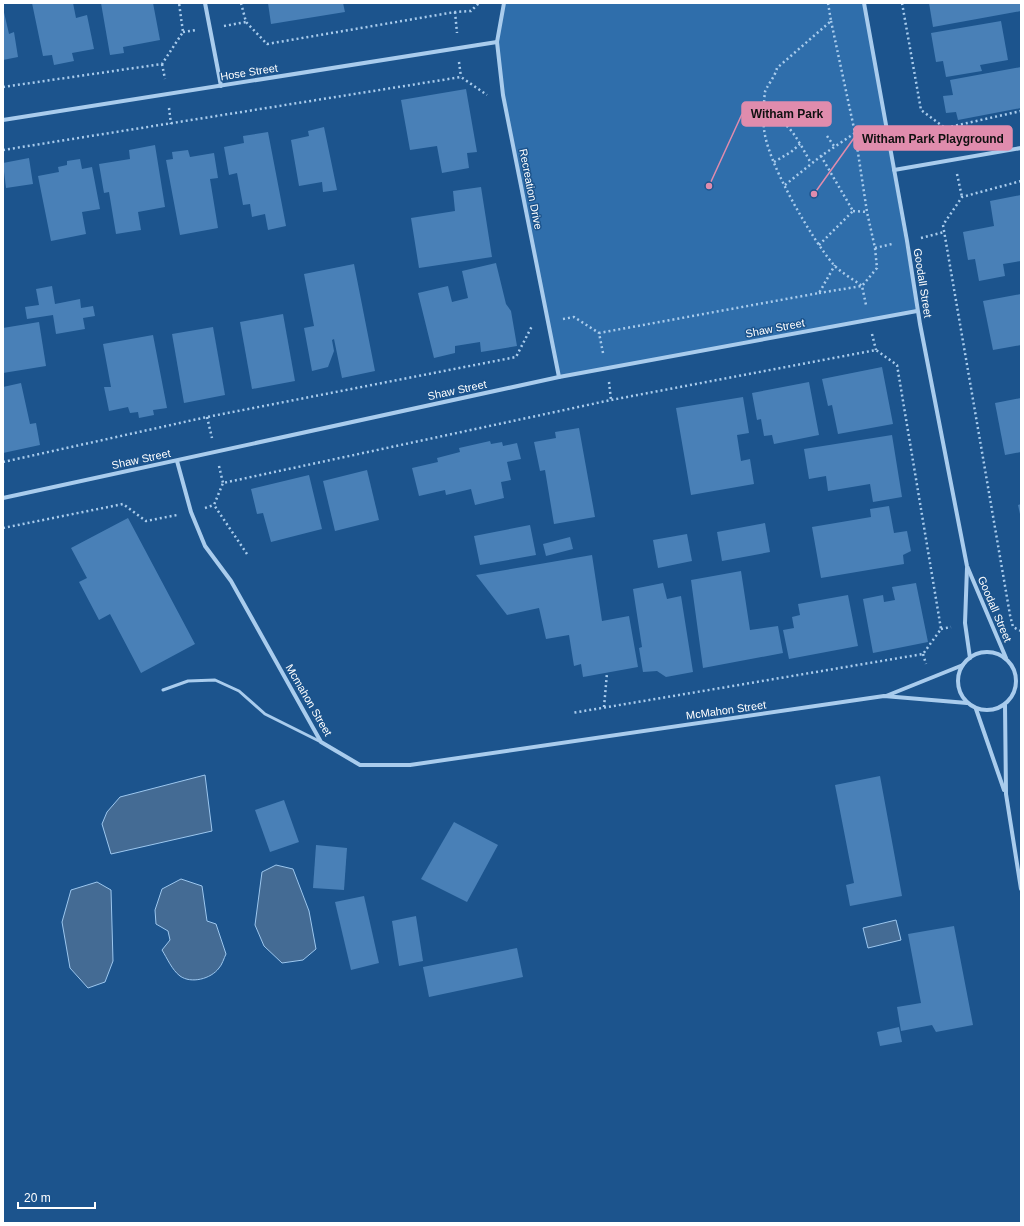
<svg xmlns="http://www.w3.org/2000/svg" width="1024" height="1226" font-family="Arial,sans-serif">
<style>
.green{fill:#2f6eab}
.water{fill:#446b94;stroke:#9cc7ef}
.building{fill:#4980b7}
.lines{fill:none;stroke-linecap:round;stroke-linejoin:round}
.path{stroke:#a9cced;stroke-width:2.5;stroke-dasharray:2 3;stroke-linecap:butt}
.service{stroke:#a9cced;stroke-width:3}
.minor{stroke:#a9cced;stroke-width:4}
.labels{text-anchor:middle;stroke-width:3;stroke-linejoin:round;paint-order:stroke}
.street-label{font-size:11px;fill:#fff;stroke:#1c548d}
.leader{fill:none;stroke:#e08cad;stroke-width:1.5}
.callout-dot{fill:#e08cad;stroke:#1c548d;stroke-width:1.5}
.callout{fill:#e08cad;stroke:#e08cad;stroke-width:1.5}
.callout-label{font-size:12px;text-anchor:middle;font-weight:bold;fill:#111}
</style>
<rect width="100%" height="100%" fill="#1c548d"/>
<polygon class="green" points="504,3 864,3 917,311 559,377 503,95 497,42"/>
<g class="water">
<polygon points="205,775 212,831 111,854 102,824 107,812 120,797"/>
<polygon points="276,865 293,869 309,911 316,949 303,960 282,963 264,946 255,925 262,872"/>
<path d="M181 879 202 886 207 921 216 924 226 954C224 958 222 965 219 968 211 979 191 984 180 976 172 970 167 958 162 950L170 940 168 931 156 924 155 910 162 889Z"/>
<polygon points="97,882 111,890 113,961 105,982 88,988 70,968 62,922 71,890"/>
<polygon points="896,920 901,940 868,948 863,928"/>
</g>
<g class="building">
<polygon points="32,3 73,3 76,18 87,15 94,49 72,53 74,61 54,65 52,55 43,56"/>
<polygon points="101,3 153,3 160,40 123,47 124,53 110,55"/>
<polygon points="268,3 343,3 345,12 271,24"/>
<polygon points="929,3 1021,3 1021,11 933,27"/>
<polygon points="3,8 9,34 14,32 18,57 3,60"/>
<polygon points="1001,21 1008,60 980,65 982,71 946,77 943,61 936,62 931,33"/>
<polygon points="1021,67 1021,108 958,120 956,112 946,113 943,96 953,95 950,80"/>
<polygon points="466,89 477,152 467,153 469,168 442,173 437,146 410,150 401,100"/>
<polygon points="324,127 337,190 323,192 322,182 299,186 291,140 309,136 308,131"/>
<polygon points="268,132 286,226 268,230 265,214 252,217 250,204 243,205 237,173 229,175 224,147 244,143 243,136"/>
<polygon points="155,145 165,207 138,212 141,230 116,234 109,192 104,193 99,164 130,159 129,150"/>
<polygon points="188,150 190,157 214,153 218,178 210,179 218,228 180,235 166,160 173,159 172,152"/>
<polygon points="29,158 33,184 6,188 3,163"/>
<polygon points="80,159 82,169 92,167 100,209 82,212 86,234 51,241 38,176 59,172 58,167 67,165 67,161"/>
<polygon points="481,187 492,257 419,268 411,218 455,211 453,191"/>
<polygon points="1021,195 1021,261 1003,264 1005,276 979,281 975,259 968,260 963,232 994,226 990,201"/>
<polygon points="496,263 506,304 511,311 517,346 481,352 480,342 455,346 455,353 434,358 418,293 448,286 452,302 468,298 462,271"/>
<polygon points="354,264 375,371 342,378 334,339 332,340 334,351 328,367 312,371 304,328 314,326 304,274"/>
<polygon points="52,286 55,304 80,299 81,308 93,306 95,316 83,318 85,329 56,334 53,315 27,319 25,307 39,305 36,289"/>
<polygon points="1021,294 1021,345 993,350 983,301"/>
<polygon points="283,314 295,381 252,389 240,322"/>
<polygon points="39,322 46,366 3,373 3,328"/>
<polygon points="213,327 225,395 184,403 172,334"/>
<polygon points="153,335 167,408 153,410 154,415 139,418 138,412 130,413 128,407 109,411 104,387 111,387 103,344"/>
<polygon points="882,367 893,424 838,434 832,405 828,406 822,379"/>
<polygon points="809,382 819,435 774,444 772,435 764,436 761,419 757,420 752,393"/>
<polygon points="21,383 30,424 36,423 40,445 3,453 3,387"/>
<polygon points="743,397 749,433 737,435 741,461 750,459 754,484 691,495 676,408"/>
<polygon points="1021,398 1021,452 1005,455 995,403"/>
<polygon points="579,428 595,517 554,524 545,470 540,471 534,442 556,438 555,432"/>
<polygon points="892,435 902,497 873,502 870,484 828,491 826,476 809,479 804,449"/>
<polygon points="490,441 491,444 502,442 503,446 517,443 521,459 507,462 511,480 501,482 504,498 475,505 471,489 446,495 445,490 419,496 412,468 438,462 437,458 460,452 459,448"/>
<polygon points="367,470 379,520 335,531 323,481"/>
<polygon points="309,475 322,529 271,542 263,513 257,514 251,489"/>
<polygon points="1021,504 1021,514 1020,514 1018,505"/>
<polygon points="889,506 894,533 907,531 911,551 903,555 904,564 821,578 812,527 871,517 870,509"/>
<polygon points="128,518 195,644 141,673 110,614 99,620 79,582 87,578 71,548"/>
<polygon points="765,523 770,552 722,561 717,532"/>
<polygon points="530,525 536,555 480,565 474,536"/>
<polygon points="687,534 692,561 658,568 653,540"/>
<polygon points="570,537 573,549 546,556 543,544"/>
<polygon points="592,555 602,621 629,616 638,667 583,677 581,664 574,666 569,635 546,639 539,608 507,615 476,575"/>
<polygon points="741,571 750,630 778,626 783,653 703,668 691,580"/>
<polygon points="663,583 667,599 681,596 693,672 666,677 657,671 643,672 639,648 642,647 633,589"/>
<polygon points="916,583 928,642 873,653 863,599 883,595 884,602 895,600 892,587"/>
<polygon points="848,595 858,646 789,659 783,630 794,628 792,617 800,615 798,604"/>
<polygon points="880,776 902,896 850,906 846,885 854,883 835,785"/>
<polygon points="284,800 299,842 270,852 255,810"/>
<polygon points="454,822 498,845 467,902 421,879"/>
<polygon points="316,845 347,848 344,890 313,888"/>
<polygon points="364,896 379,963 351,970 335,902"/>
<polygon points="416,916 423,961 399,966 392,921"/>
<polygon points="954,926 973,1025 936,1032 932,1025 901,1031 897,1007 921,1003 908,934"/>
<polygon points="517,948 523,977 429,997 423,967"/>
<polygon points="899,1027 902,1042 880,1046 877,1032"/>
</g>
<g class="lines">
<g class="path">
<polyline points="241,3 246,22 267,44 455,12 471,11 479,3"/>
<path d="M828 3 831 21 777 68C775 77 766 87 765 92 764 97 763 123 764 128 766 161 812 239 833 264 841 273 853 279 862 286L866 305"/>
<polyline points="902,3 921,110 945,128 1021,111"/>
<polyline points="455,12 457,33"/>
<polyline points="224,26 246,22"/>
<polyline points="183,32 196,30"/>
<polyline points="459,62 461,77"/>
<polyline points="162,64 165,79"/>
<polyline points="3,87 162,64 183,32 179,3"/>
<polyline points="169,108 171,124"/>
<path d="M765 114C790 119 799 143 811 163"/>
<polyline points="945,128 949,146"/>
<polyline points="827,136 834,146"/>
<polyline points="3,150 461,77 487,95"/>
<polyline points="774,162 791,152 800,144"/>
<polyline points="957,174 962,197"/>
<polyline points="1021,181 962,197 943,225 1010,615 1013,627 1021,631"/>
<polyline points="785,185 821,156 855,133 831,21"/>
<polyline points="853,211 867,212"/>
<polyline points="921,238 944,232"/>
<polyline points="819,245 853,211 821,156"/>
<polyline points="875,248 892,244"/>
<polyline points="819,293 862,286 877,268 875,248 867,212 855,133"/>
<polyline points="563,319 574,317 599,333"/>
<polyline points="872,334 876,350"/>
<polyline points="603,353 599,333 819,293 835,265"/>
<polyline points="609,382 611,400"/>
<polyline points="207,417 212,438"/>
<polyline points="3,462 207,417 516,357 532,326"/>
<polyline points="219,466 223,483"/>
<polyline points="205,508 214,505"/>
<polyline points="3,528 123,504 146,521 177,515"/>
<polyline points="247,554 214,505 223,483 611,400 876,350 897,365 941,629 923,654 572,713"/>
<polyline points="941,629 951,627"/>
<polyline points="923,654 926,664"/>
<polyline points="604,707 607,673"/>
</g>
<polyline class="service" points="163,690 188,681 215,680 239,691 265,714 321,742"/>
<g class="minor">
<polyline points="205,3 221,86"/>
<polyline points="504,3 497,42 503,95 559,377"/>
<polyline points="864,3 907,241 920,324 967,566 1006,658"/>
<polyline points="3,120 497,42"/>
<polyline points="894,170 1021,148"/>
<polyline points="177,461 191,512 205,546 231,581 321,742 360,765 410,765 884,696 967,703"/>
<polyline points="3,498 559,377 917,311"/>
<polyline points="967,568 965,623 970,658"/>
<circle cx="987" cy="681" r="29"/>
<polyline points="886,696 963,665"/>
<polyline points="1005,705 1006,794 1021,889"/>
<polyline points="976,709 1004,790"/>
</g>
</g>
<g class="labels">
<g class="street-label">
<text transform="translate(249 72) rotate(-9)" y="4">Hose Street</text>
<text transform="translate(531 189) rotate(79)" y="4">Recreation Drive</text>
<text transform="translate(923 283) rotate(81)" y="4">Goodall Street</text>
<text transform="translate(775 328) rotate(-11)" y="4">Shaw Street</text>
<text transform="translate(457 390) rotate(-12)" y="4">Shaw Street</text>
<text transform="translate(141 459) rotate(-12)" y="4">Shaw Street</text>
<text transform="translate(995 609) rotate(67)" y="4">Goodall Street</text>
<text transform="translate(309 700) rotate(60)" y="4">Mcmahon Street</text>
<text transform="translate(726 710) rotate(-8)" y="4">McMahon Street</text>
</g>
</g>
<path class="leader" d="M709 186L742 114M814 194L854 138"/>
<g class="callout-dot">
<circle cx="709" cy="186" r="4"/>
<circle cx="814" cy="194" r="4"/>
</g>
<g class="callout">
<rect x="742" y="102" width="89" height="24" rx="4"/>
<rect x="854" y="126" width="158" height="24" rx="4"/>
</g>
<g class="callout-label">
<text x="787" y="118">Witham Park</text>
<text x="933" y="143">Witham Park Playground</text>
</g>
<rect width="1024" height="1226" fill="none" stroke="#ffffff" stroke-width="8"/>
<path d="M18 1202v6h77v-6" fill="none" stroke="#ffffff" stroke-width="2"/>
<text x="24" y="1202" font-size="12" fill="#ffffff" stroke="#1c548d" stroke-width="3" paint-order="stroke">20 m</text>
</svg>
